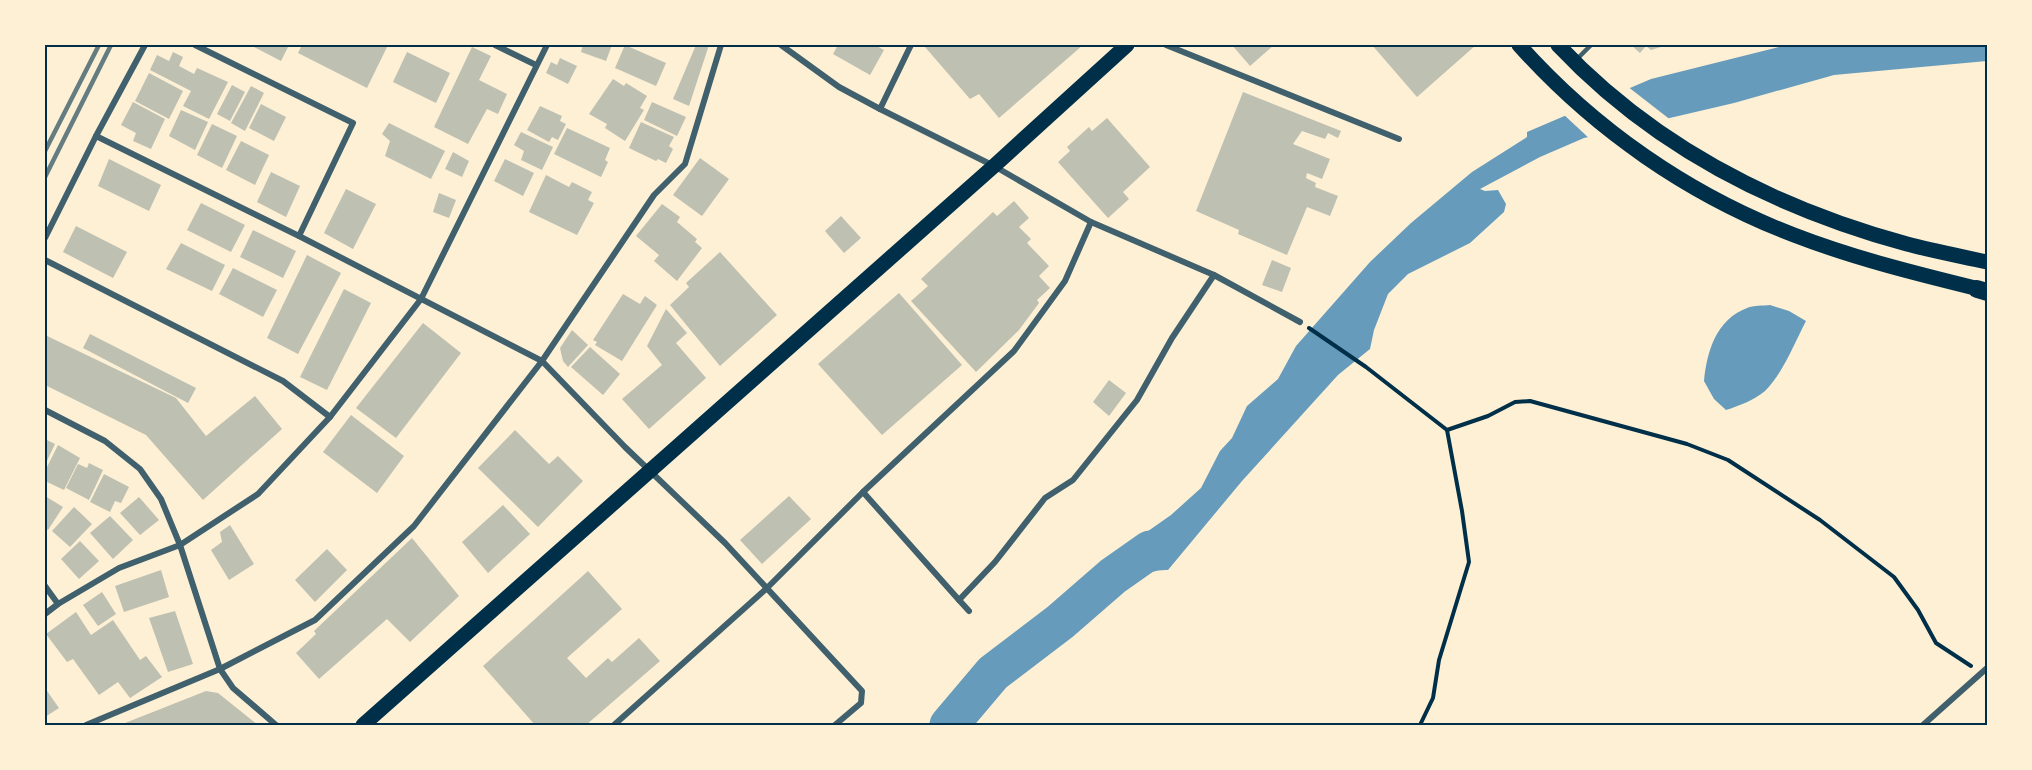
<svg xmlns="http://www.w3.org/2000/svg" width="2032" height="770" font-family="'DejaVu Sans',sans-serif">
<style>
.water{fill:#669bbc}
.pier{fill:#fdf0d5}
.lines{fill:none;stroke-linecap:round;stroke-linejoin:round}
.river{stroke:#669bbc;stroke-width:39}
.building{fill:#bec0b2}
.path{stroke:#003049;stroke-width:4}
.service{stroke:#3f606c;stroke-width:4.5}
.minor{stroke:#3f606c;stroke-width:6}
.primary{stroke:#003049;stroke-width:15}
.motorway{stroke:#003049;stroke-width:18}
.rail{stroke:#657d81;stroke-width:4.5}
.neatline{fill:none;stroke:#003049;stroke-width:2}
</style>
<rect width="100%" height="100%" fill="#fdf0d5"/>
<g class="water">
<path d="M1787 45H1987V61L1834 75 1734 103 1584 138 1540 157 1480 189 1485 191 1498 190 1506 204 1504 212 1470 243 1408 274 1388 294 1374 330 1370 349 1338 375 1242 481 1168 570C1147 569 1133 581 1117 593L1098 572 1118 551 1121 550 1171 515 1201 488 1220 451 1232 438 1247 406 1278 379 1296 346 1370 262 1411 223 1472 172 1527 137V132L1651 79Z"/>
<path d="M1770 305 1789 311 1806 321C1795 342 1782 375 1765 391 1754 400 1739 406 1726 410L1714 399 1704 381C1707 351 1716 320 1747 308 1754 305 1763 306 1770 305Z"/>
</g>
<polygon class="pier" points="1627,86 1672,121 1591,140 1562,113"/>
<g class="lines">
<polyline class="river" points="949,725 993,673 1060,622 1113,576 1150,550"/>
</g>
<g class="building">
<polygon points="250,45 289,45 281,61"/>
<polygon points="302,45 388,45 367,88 298,53"/>
<polygon points="583,45 612,45 606,61 581,52"/>
<polygon points="625,45 666,63 656,86 615,68"/>
<polygon points="696,45 709,45 689,106 673,99"/>
<polygon points="838,45 875,45 884,50 870,75 833,54"/>
<polygon points="928,45 1083,45 999,118 979,94 970,99 925,47"/>
<polygon points="1232,45 1274,45 1250,66"/>
<polygon points="1372,45 1476,45 1417,97"/>
<polygon points="1631,45 1664,45 1664,46 1651,50 1646,46 1640,53"/>
<polygon points="472,47 491,56 479,80 507,94 498,114 487,109 468,144 434,127"/>
<polygon points="173,52 183,57 179,66 194,74 197,68 228,82 209,119 183,106 191,91 150,70 157,55 169,61"/>
<polygon points="407,52 450,73 436,103 393,82"/>
<polygon points="560,58 577,66 568,84 546,73 551,62 557,65"/>
<polygon points="149,73 183,91 169,119 135,101"/>
<polygon points="613,79 624,86 626,83 647,96 640,108 644,110 625,141 605,128 607,124 589,114"/>
<polygon points="232,85 245,92 230,121 217,114"/>
<polygon points="251,86 264,93 245,131 231,123"/>
<polygon points="1243,92 1341,131 1338,138 1328,133 1325,139 1302,131 1293,144 1330,159 1322,179 1307,173 1306,178 1316,183 1315,187 1338,196 1330,216 1307,207 1287,255 1238,234 1239,230 1196,211"/>
<polygon points="133,102 165,119 151,149 133,141 136,133 121,125"/>
<polygon points="652,102 686,117 677,136 644,120"/>
<polygon points="261,104 286,117 274,141 249,128"/>
<polygon points="540,106 562,116 560,121 566,124 558,140 552,137 549,142 527,130"/>
<polygon points="181,110 208,122 195,150 169,136"/>
<polygon points="1107,118 1150,167 1123,192 1129,199 1108,218 1058,162 1070,151 1067,147 1089,127 1092,131"/>
<polygon points="641,122 674,137 669,146 673,149 666,163 658,159 656,161 629,148"/>
<polygon points="389,123 445,151 431,179 385,156 390,141 382,134"/>
<polygon points="212,124 237,136 222,168 197,155"/>
<polygon points="567,128 610,148 605,160 608,162 601,177 554,154"/>
<polygon points="521,132 553,147 542,170 521,160 524,151 514,145"/>
<polygon points="241,141 269,155 255,185 226,170"/>
<polygon points="453,152 469,161 462,177 445,169"/>
<polygon points="700,158 729,179 702,216 673,195"/>
<polygon points="109,159 161,185 149,211 98,186"/>
<polygon points="505,159 534,173 523,196 494,181"/>
<polygon points="271,172 300,186 286,217 257,202"/>
<polygon points="546,175 569,187 572,182 592,192 588,200 594,203 577,235 529,212"/>
<polygon points="346,189 376,204 353,249 324,233"/>
<polygon points="439,193 456,200 449,218 433,212"/>
<polygon points="1014,201 1029,218 1019,227 1031,239 1027,243 1049,266 1039,276 1050,288 1037,300 1039,303 1019,330 976,372 911,301 928,286 921,279 993,212 997,216"/>
<polygon points="201,203 245,225 231,252 187,230"/>
<polygon points="662,204 680,217 677,222 697,239 695,242 702,248 677,281 654,261 659,255 636,236"/>
<polygon points="841,216 861,238 844,253 825,231"/>
<polygon points="76,226 127,252 113,278 63,252"/>
<polygon points="253,230 296,251 283,278 240,257"/>
<polygon points="181,243 225,265 212,291 166,269"/>
<polygon points="720,252 777,315 720,366 670,305 689,287 686,283"/>
<polygon points="307,255 341,273 298,354 267,338"/>
<polygon points="1272,260 1291,268 1282,292 1262,285"/>
<polygon points="233,268 277,290 263,317 219,294"/>
<polygon points="344,289 371,303 327,390 300,377"/>
<polygon points="899,293 962,365 882,435 818,364"/>
<polygon points="623,294 640,304 645,296 657,305 622,361 595,345 597,342 593,340"/>
<polygon points="666,309 687,333 676,343 706,378 649,429 622,399 662,365 647,346"/>
<polygon points="423,323 461,353 396,438 356,408"/>
<polygon points="572,330 588,345 568,367 563,361 560,348"/>
<polygon points="90,334 196,388 188,403 83,348"/>
<polygon points="45,335 176,398 206,436 255,396 282,429 203,500 146,435 45,385"/>
<polygon points="590,347 620,374 603,395 571,367"/>
<polygon points="1109,380 1126,393 1109,416 1093,402"/>
<polygon points="351,415 404,456 377,493 323,452"/>
<polygon points="515,430 549,464 558,456 583,481 538,527 478,468"/>
<polygon points="45,439 55,444 45,465"/>
<polygon points="58,445 80,458 64,490 45,481 45,471"/>
<polygon points="89,463 103,470 89,500 66,488 78,464 87,468"/>
<polygon points="104,474 129,487 121,503 115,501 110,512 90,502"/>
<polygon points="45,496 63,507 48,530 45,528"/>
<polygon points="789,496 811,519 762,564 740,540"/>
<polygon points="139,497 159,520 140,535 120,513"/>
<polygon points="503,505 530,534 488,573 462,542"/>
<polygon points="74,507 92,524 70,547 52,531"/>
<polygon points="110,516 133,540 113,559 90,533"/>
<polygon points="230,525 254,564 229,580 211,550 222,542 220,532"/>
<polygon points="412,538 459,596 410,642 387,619 319,679 296,653 316,634 314,631"/>
<polygon points="80,541 99,561 79,579 61,559"/>
<polygon points="327,549 347,570 315,602 295,580"/>
<polygon points="161,570 169,597 124,612 115,586"/>
<polygon points="588,571 622,609 567,658 586,678 608,658 612,662 639,638 660,661 586,725 535,725 483,666"/>
<polygon points="102,592 116,614 98,626 83,605"/>
<polygon points="175,611 193,664 168,672 149,618"/>
<polygon points="76,612 91,635 113,620 140,660 146,656 162,677 130,698 118,682 99,695 73,659 67,662 46,634"/>
<polygon points="45,688 59,708 45,717"/>
<polygon points="206,691 218,693 258,725 120,725"/>
</g>
<g class="lines">
<g class="path">
<polyline points="1309,328 1366,367 1447,430 1462,511 1469,562 1439,660 1433,698 1420,725"/>
<polyline points="1447,430 1488,416 1515,402 1530,401 1687,444 1728,460 1820,520 1894,577 1918,610 1936,643 1971,666"/>
</g>
<polyline class="service" points="1576,60 1591,45"/>
<g class="minor">
<polyline points="195,45 353,123 299,236"/>
<polyline points="495,45 536,65"/>
<polyline points="781,45 839,87 880,109 994,166 1091,222 1214,275 1300,322"/>
<polyline points="1166,45 1399,139"/>
<polyline points="880,109 911,45"/>
<polyline points="96,136 299,236 542,361 625,447 725,543 862,691 861,703 835,725"/>
<polyline points="45,238 96,136 145,45"/>
<polyline points="45,260 283,381 330,417"/>
<polyline points="45,410 105,441 140,469 161,499 180,545 220,669 233,688 276,725"/>
<polyline points="863,492 959,600 995,562 1045,498 1073,480 1137,400 1172,338 1214,275"/>
<polyline points="45,586 58,604"/>
<polyline points="959,600 969,611"/>
<polyline points="45,614 58,604 119,568 180,545 258,494 330,417 421,299 547,45"/>
<polyline points="86,725 220,669 315,620 414,526 542,361 654,195 685,164 721,45"/>
<polyline points="614,725 766,589 863,492 1014,351 1065,281 1091,222"/>
<polyline points="1923,725 1987,668"/>
</g>
<g class="primary">
<path d="M1519 45C1594 129 1689 195 1794 235 1856 259 1922 275 1987 291"/>
<path d="M1558 45C1652 145 1775 208 1907 244 1933 251 1960 256 1987 262"/>
<polyline points="363,725 994,166 1127,45"/>
</g>
<polyline class="motorway" points="1977,289 1987,292"/>
<g class="rail">
<polyline points="45,151 99,45"/>
<polyline points="45,177 111,45"/>
</g>
</g>
<rect width="2032" height="770" fill="none" stroke="#fdf0d5" stroke-width="93"/>
<rect x="46" y="46" width="1940" height="678" class="neatline"/>
</svg>
